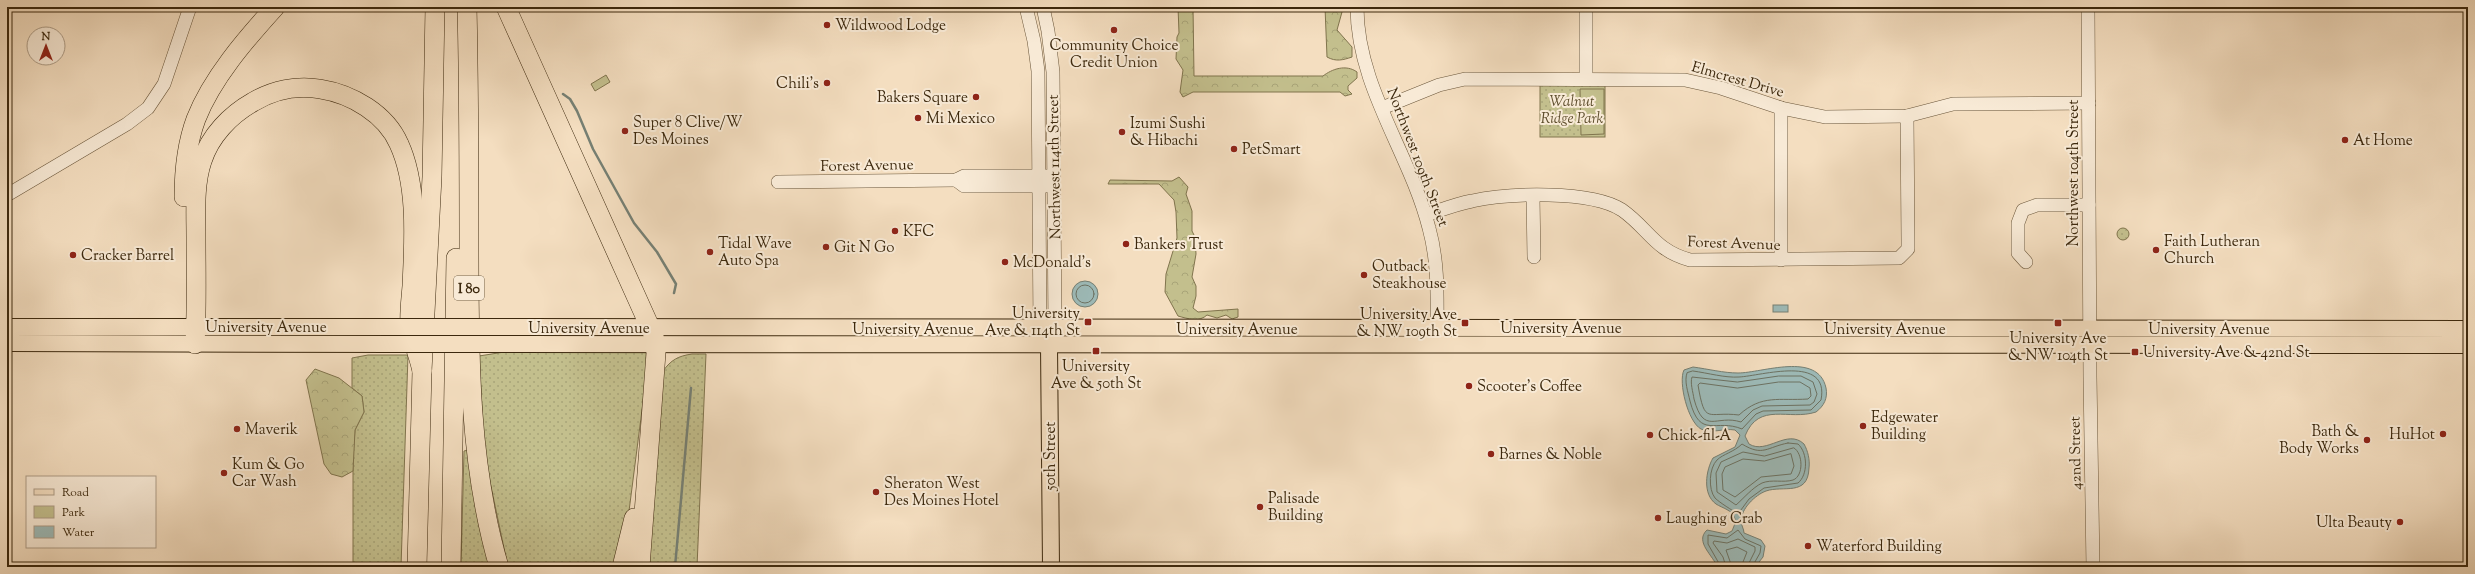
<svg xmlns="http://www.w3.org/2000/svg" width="2475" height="574" font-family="'Sorts Mill Goudy',serif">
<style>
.green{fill:url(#green-dots);stroke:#80744d}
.forest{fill:url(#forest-crowns);stroke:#80744d}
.pitch{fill:#c3bf8d;stroke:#80744d}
.water{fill:#9dbbb9;stroke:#768074}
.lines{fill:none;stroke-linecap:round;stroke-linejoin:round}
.shore{stroke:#6c7263;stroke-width:1}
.stream{stroke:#768074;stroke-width:2.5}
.minor-casing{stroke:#6a563a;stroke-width:14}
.major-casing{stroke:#3c280d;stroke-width:18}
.highway-casing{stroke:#3c280d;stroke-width:20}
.minor{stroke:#f8ead6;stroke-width:13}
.major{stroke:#f4dec0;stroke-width:16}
.highway{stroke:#f4dec0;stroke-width:19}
.major-bridge-casing{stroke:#3c280d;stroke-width:18;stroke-linecap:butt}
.major-bridge{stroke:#f4dec0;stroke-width:16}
.poi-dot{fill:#8f2418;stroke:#f8ead6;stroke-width:1.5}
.labels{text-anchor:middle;stroke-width:4;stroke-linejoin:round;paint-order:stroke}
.shield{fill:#f8ead6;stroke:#746249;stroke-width:1}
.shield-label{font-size:14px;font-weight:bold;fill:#3c280d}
.poi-label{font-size:15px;fill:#3c280d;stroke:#f8ead6;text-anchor:start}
.street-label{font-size:15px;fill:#3c280d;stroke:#f8ead6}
.park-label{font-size:15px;font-style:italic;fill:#5e4e2d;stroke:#f8ead6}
</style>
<defs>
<pattern id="green-dots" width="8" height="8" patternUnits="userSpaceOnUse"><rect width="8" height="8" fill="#c3bf8d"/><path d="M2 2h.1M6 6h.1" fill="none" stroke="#a8a478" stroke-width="1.8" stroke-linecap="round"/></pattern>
<pattern id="forest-crowns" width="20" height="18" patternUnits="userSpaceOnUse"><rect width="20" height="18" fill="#c3bf8d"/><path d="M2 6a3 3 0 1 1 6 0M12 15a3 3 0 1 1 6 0" fill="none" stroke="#a8a478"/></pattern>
</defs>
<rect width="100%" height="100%" fill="#f4dec0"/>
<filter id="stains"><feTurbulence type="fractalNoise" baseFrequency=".005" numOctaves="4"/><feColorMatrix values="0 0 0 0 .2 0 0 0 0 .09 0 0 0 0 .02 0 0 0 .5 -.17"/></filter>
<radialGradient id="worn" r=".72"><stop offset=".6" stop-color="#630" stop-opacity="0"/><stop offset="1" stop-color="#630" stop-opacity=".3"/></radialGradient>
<g class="green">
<rect x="1540" y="83" width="65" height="54"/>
<circle cx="2123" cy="234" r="6"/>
<polygon points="517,350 646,350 647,371 628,519 616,567 508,567 488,472 483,430 479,356"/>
<path d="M692 354H706L697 567H645L663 371C671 360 678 356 692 354Z"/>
<polygon points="368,355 408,355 401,567 353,567 353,457 355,430 364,412 362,396 352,388 352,358"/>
<polygon points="468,450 490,567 461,567 464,451"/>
</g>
<g class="forest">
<path d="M1178 7H1193L1194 76H1323C1332 69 1346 64 1357 72V78L1348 86V90L1352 94 1345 96 1340 92H1193L1183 97 1180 92 1183 70 1176 59 1177 37 1179 33Z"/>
<path d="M1325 7H1341L1342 12 1337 30 1352 47V57C1343 60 1336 62 1327 57Z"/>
<path d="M1179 177 1188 187 1186 194 1192 211V231L1195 237 1196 254 1192 277 1196 286V296L1193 308 1198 312 1238 309V317L1232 319 1226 315 1217 318 1207 315C1200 322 1188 319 1178 316L1165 292 1166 274 1177 238 1176 212 1174 200 1159 184H1108L1110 180 1172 181Z"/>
<polygon points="315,369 339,378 362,396 364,412 355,430 353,471 342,477 331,474 324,464 306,380"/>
</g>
<g class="pitch">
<polygon points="606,75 610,82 595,91 591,84"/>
<polygon points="1580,89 1604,89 1604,134 1581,135"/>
</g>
<g class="water">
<circle cx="1085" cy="294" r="13"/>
<rect x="1773" y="305" width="15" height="7"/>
<path d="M1693 367C1708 369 1724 373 1738 373 1762 373 1818 351 1826 388 1828 398 1824 406 1816 412 1789 421 1759 401 1745 436L1749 444C1767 455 1787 428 1804 444 1808 451 1810 460 1809 468 1808 497 1783 485 1766 491 1755 495 1741 509 1741 521 1741 525 1744 529 1744 533L1761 540 1765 546 1763 557 1755 567H1717C1714 556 1694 542 1707 530L1726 534 1732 531C1733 528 1736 523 1735 519 1733 510 1722 508 1716 504 1702 494 1706 470 1713 458L1735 447 1740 435 1735 430C1724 428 1712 434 1701 429 1688 422 1678 382 1684 370Z"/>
</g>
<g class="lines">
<g class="shore">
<circle cx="1085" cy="294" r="9"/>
<path d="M1693 371C1708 373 1725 378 1739 377 1761 376 1830 354 1821 400L1811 410 1763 411 1756 414 1742 429C1716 418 1700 440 1690 401 1688 392 1684 381 1687 373Z"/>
<path d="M1779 376H1801L1813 382 1817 394 1814 402 1810 405 1762 406 1753 410 1741 422C1716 414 1704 436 1694 399 1693 392 1690 383 1692 377L1737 382Z"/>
<path d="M1779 382H1800L1810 388 1811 396 1808 399C1779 401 1762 394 1739 415 1707 411 1705 426 1698 385L1700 383 1737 388Z"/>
<path d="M1788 443 1798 444C1808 453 1808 475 1798 483L1764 488 1749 499 1738 514C1732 510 1720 503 1715 498 1708 489 1709 468 1717 460 1723 454 1734 452 1742 444 1763 457 1767 447 1788 443Z"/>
<path d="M1794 448C1803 453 1804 476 1793 480 1783 483 1772 479 1762 483 1752 488 1744 498 1736 505L1717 492 1716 473 1721 462 1743 452 1764 456Z"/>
<polygon points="1791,454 1794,466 1791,474 1761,477 1735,497 1723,490 1722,474 1725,467 1743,459 1764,461"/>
<polyline points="1721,567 1708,544 1708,535 1727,538 1738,530 1745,539 1761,546 1760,553 1752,567"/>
<polyline points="1726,567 1723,557 1713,543 1714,541 1727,543 1738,539 1755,547 1755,551 1747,567"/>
<polyline points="1732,567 1726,550 1737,547 1747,552 1741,567"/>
</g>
<g class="stream">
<polyline points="563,94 570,99 577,111 593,149 634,223 657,252 676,284 674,293"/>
<polyline points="675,567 691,388"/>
</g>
<defs>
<g id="minor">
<polyline points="1026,7 1034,41 1038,71 1040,328"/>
<polyline points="1043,7 1048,31 1053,72 1055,328"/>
<path d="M1357 7C1357 87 1410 153 1429 228 1439 264 1437 300 1437 337"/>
<polyline points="1586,7 1586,78"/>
<polyline points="2088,7 2090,377 2093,567"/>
<polyline points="1382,108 1439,85 1465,79 1685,80 1721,88 1781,108 1825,117 1907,116 1953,104 2089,103"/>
<polyline points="1781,108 1781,260"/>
<polyline points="956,180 964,186 1046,186"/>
<polyline points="778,182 956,180 964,176 1047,176"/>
<polyline points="7,195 127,124 148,108 164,84 190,7"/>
<polyline points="1533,197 1534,257"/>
<path d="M1426 215C1441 210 1456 204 1472 201 1508 193 1591 190 1622 210 1649 229 1654 250 1690 260L1899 258 1908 249V241L1907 116"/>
<polyline points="2026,262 2018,253 2018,223 2023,210 2037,205 2089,205"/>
</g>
<g id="major">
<polyline points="7,327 396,327"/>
<polyline points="489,327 2468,329"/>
<polyline points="7,343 396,344"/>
<polyline points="489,344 2468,345"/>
<polyline points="1051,567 1049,345 1053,335"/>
</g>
<g id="highway">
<path d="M467 7C469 89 469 170 469 252 469 358 469 465 499 567"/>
<polyline points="506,7 654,336 656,353 640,567"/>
<path d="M184 197C184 172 187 143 196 119 212 78 246 39 275 7"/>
<path d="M195 344C197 308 196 273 196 237 196 212 194 185 202 161 210 136 230 115 253 102 273 90 297 85 320 89 352 94 386 114 399 144 418 185 414 242 412 286 411 299 409 313 410 326 412 341 419 356 422 371"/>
<polyline points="417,567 422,371 432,177 435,7"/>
<polyline points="451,567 456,258"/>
<polyline points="622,567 634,518"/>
</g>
</defs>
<use href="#minor" class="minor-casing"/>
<use href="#major" class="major-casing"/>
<use href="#highway" class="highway-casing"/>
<use href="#minor" class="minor"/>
<use href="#major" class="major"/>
<use href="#highway" class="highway"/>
<defs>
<g id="major-bridge">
<polyline points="396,327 489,327"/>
<polyline points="396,344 489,344"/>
</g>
</defs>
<use href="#major-bridge" class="major-bridge-casing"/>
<use href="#major-bridge" class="major-bridge"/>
</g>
<g class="poi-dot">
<circle cx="827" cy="25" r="4"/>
<circle cx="1114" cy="30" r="4"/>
<circle cx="827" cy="83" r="4"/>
<circle cx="976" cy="97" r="4"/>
<circle cx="918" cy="118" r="4"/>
<circle cx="625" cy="131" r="4"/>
<circle cx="1122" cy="132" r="4"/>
<circle cx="2345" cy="140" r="4"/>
<circle cx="1234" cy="149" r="4"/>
<circle cx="895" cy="231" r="4"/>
<circle cx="1126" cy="244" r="4"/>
<circle cx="826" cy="247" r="4"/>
<circle cx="2156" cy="250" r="4"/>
<circle cx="710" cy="252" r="4"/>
<circle cx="73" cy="255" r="4"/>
<circle cx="1005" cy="262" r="4"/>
<circle cx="1364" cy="275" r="4"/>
<rect x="1084" y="318" width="8" height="8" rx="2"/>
<rect x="1461" y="319" width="8" height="8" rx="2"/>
<rect x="2054" y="319" width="8" height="8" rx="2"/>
<rect x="1092" y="347" width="8" height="8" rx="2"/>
<rect x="2131" y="348" width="8" height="8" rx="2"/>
<circle cx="1469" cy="386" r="4"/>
<circle cx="1863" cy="426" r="4"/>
<circle cx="237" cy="429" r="4"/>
<circle cx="2443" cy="434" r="4"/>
<circle cx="1650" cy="435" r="4"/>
<circle cx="2367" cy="440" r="4"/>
<circle cx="1491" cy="454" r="4"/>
<circle cx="224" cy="473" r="4"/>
<circle cx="876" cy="492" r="4"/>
<circle cx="1260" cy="507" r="4"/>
<circle cx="1658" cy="518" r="4"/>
<circle cx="2400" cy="522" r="4"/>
<circle cx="1808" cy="546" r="4"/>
</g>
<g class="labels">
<rect class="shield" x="454" y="276" width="30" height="24" rx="3"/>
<g class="shield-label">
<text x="469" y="293">I 80</text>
</g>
<g class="poi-label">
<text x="835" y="30">Wildwood Lodge</text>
<text x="1114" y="50" text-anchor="middle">Community Choice<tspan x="1114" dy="17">Credit Union</tspan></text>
<text x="819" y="88" text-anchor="end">Chili's</text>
<text x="968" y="102" text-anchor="end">Bakers Square</text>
<text x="926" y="123">Mi Mexico</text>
<text x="633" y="127">Super 8 Clive/W<tspan x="633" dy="17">Des Moines</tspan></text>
<text x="1130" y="128">Izumi Sushi<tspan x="1130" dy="17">&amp; Hibachi</tspan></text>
<text x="2353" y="145">At Home</text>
<text x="1242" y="154">PetSmart</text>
<text x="903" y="236">KFC</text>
<text x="2164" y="246">Faith Lutheran<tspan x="2164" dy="17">Church</tspan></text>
<text x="718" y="248">Tidal Wave<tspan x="718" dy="17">Auto Spa</tspan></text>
<text x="1134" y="249">Bankers Trust</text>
<text x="834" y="252">Git N Go</text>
<text x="81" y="260">Cracker Barrel</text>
<text x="1013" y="267">McDonald's</text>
<text x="1372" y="271">Outback<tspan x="1372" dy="17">Steakhouse</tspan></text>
<text x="1080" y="318" text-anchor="end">University<tspan x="1080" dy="17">Ave &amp; 114th St</tspan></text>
<text x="1457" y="319" text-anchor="end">University Ave<tspan x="1457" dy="17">&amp; NW 109th St</tspan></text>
<text x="2058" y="343" text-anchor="middle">University Ave<tspan x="2058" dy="17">&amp; NW 104th St</tspan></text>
<text x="2143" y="357">University Ave &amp; 42nd St</text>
<text x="1096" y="371" text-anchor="middle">University<tspan x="1096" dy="17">Ave &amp; 50th St</tspan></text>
<text x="1477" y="391">Scooter's Coffee</text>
<text x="1871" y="422">Edgewater<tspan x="1871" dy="17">Building</tspan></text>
<text x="245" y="434">Maverik</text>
<text x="2359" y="436" text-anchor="end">Bath &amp;<tspan x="2359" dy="17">Body Works</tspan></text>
<text x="2435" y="439" text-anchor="end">HuHot</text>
<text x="1658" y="440">Chick-fil-A</text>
<text x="1499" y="459">Barnes &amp; Noble</text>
<text x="232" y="469">Kum &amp; Go<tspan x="232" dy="17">Car Wash</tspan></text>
<text x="884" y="488">Sheraton West<tspan x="884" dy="17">Des Moines Hotel</tspan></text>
<text x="1268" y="503">Palisade<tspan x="1268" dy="17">Building</tspan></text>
<text x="1666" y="523">Laughing Crab</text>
<text x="2392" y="527" text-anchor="end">Ulta Beauty</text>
<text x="1816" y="551">Waterford Building</text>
</g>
<g class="street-label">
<text transform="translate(1738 79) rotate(16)" y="5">Elmcrest Drive</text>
<text transform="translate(1418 157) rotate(69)" y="5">Northwest 109th Street</text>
<text transform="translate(867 165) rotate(-1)" y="5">Forest Avenue</text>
<text transform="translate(1054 167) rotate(-91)" y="5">Northwest 114th Street</text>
<text transform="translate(2073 173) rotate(-90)" y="5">Northwest 104th Street</text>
<text transform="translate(1734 243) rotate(2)" y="5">Forest Avenue</text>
<text x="266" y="332">University Avenue</text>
<text x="589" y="333">University Avenue</text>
<text x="1561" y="333">University Avenue</text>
<text x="913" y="334">University Avenue</text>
<text x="1237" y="334">University Avenue</text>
<text x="1885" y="334">University Avenue</text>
<text x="2209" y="334">University Avenue</text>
<text transform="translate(2075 453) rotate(-91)" y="5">42nd Street</text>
<text transform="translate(1050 456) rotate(-90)" y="5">50th Street</text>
</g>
<g class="park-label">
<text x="1572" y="106">Walnut<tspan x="1572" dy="17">Ridge Park</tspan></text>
</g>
</g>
<rect width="2475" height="574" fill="none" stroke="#f4dec0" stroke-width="24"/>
<rect x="8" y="8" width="2459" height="558" fill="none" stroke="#3c280d" stroke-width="2"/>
<rect x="12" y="12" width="2451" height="550" fill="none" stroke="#3c280d"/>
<rect x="26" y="476" width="130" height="72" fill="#f8ead6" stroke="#ad9c86"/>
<rect x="34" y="489" width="20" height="6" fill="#f4dec0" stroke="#ad9c86"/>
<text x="62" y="496" font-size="12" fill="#3c280d">Road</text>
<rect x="34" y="506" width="20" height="12" fill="#c3bf8d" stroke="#ad9c86"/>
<text x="62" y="516" font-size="12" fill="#3c280d">Park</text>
<rect x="34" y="526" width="20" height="12" fill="#9dbbb9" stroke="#ad9c86"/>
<text x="62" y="536" font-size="12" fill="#3c280d">Water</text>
<g transform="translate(46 46)"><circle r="19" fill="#f8ead6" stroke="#ad9c86"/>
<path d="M0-3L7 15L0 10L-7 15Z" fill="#8f2418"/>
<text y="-6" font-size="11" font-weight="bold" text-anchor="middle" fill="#3c280d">N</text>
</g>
<rect width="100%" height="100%" filter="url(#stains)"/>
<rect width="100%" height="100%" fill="url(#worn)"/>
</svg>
